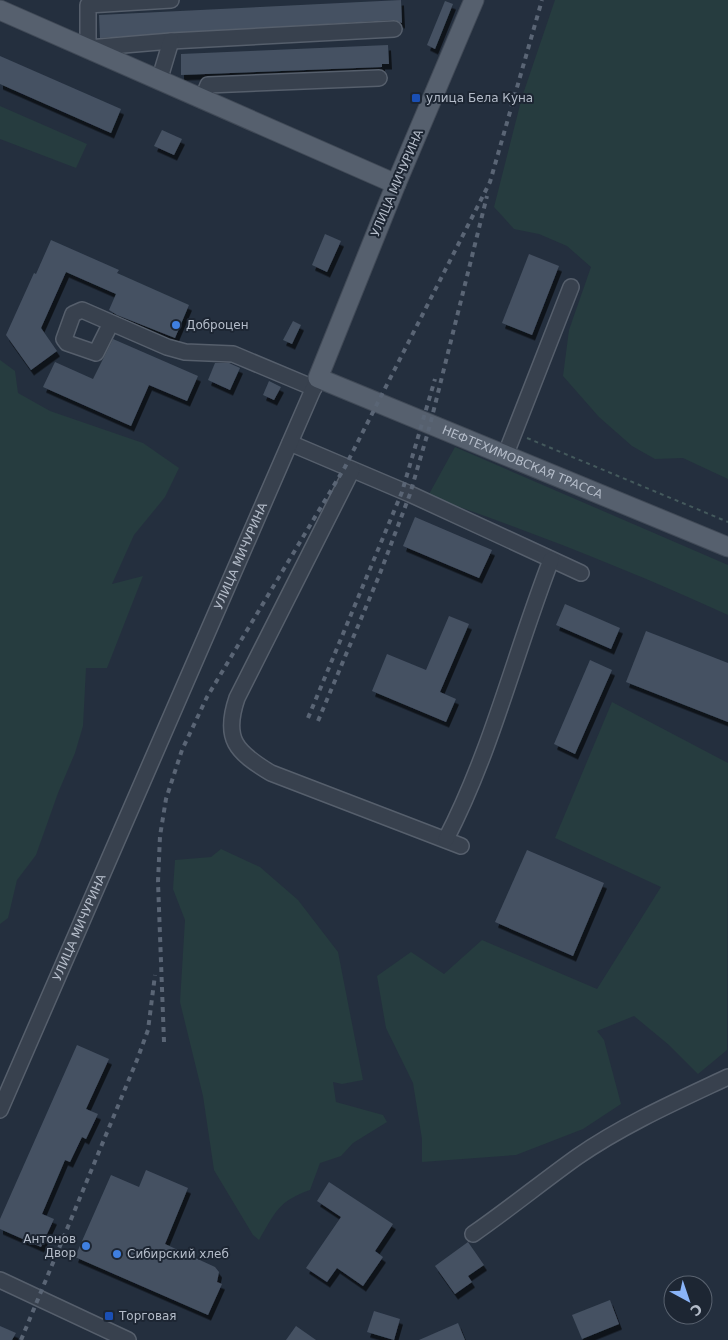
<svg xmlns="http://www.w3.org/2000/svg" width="728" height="1340" font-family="'DejaVu Sans',sans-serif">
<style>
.green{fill:#263c3f}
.building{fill:#455162;filter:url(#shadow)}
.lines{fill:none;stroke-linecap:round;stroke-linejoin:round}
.minor-casing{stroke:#565f6c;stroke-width:18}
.major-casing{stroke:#414a57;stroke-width:21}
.path{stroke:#44595c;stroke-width:2;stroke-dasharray:4 4;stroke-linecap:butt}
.minor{stroke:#38414e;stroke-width:15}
.major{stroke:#56606e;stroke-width:19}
.rail{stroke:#5a6575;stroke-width:4;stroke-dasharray:5 5;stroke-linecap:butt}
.transit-dot{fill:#1a4fb4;stroke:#1d2633;stroke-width:2}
.shop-dot{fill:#3f7fe0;stroke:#1d2633;stroke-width:2}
.labels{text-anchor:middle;stroke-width:4;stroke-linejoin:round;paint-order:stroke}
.poi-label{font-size:12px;fill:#b4bcc9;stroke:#1d2633;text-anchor:start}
.street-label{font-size:12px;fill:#b4bcc9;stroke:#1d2633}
</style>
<defs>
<filter id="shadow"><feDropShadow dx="3" dy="5.5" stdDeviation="0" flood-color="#0009"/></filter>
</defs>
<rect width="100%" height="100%" fill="#242f3e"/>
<g class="green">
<polygon points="555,0 728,0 728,479 683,458 655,459 632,446 599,417 563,376 569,330 591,267 567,246 539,234 514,229 494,207 522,97"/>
<polygon points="0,106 87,144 76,168 0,139"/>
<polygon points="0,360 15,371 18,393 50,411 143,443 179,468 165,497 134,535 112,584 143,576 107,668 86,668 83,726 75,753 58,793 36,855 17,880 8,918 0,924"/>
<path d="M455 447 728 565V615C630 570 530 531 428 496Z"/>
<polygon points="612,702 728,763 727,1050 698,1074 669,1045 634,1016 597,1031 604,1040 621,1104 583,1129 516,1155 422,1162 422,1139 413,1083 386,1028 377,976 411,952 444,974 482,940 597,989 661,887 555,838"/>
<path d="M221 849 260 867 298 900 338 952 363 1080 342 1084 333 1082 336 1102 383 1115 387 1122 353 1143 341 1156 320 1163 310 1190C278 1201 275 1213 259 1240L253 1235 214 1170 203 1096 180 1002 185 920 173 889 175 860 211 857Z"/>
</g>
<g class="building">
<polygon points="401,0 402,23 394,20 100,38 99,15"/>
<polygon points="445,1 453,4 435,49 427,45"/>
<polygon points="388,45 389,64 382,64 382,67 181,75 181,54"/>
<polygon points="0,56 121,109 111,133 0,84"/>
<polygon points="162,130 182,139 174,155 154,146"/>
<polygon points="325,234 341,241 327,272 312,265"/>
<polygon points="51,240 119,270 117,273 189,305 175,338 117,315 109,310 116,294 66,272 41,328 57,351 31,370 6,335 34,273 36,274"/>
<polygon points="529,254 559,266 532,335 502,323"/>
<polygon points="293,321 301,325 292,344 283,340"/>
<polygon points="113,339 198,376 187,401 149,385 131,426 43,387 55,362 93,379"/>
<polygon points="215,363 229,363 240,368 230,390 208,380"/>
<polygon points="269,381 281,387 274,400 263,395"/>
<polygon points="415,517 492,550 479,578 403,546"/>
<polygon points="565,604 620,628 611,649 556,625"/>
<polygon points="449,616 469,624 440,692 456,699 446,722 372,691 387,654 426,670"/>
<polygon points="646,631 728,663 728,722 626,682"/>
<polygon points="590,660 612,670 575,754 554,744"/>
<polygon points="527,850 604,883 573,956 495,922"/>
<polygon points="77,1045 109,1059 86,1109 98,1114 86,1139 82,1137 70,1162 65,1160 42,1214 54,1219 41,1247 0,1229 0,1219"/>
<polygon points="146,1170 188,1188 165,1244 215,1267 219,1272 217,1282 222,1284 208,1315 75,1257 111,1175 139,1187"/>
<polygon points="329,1182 393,1224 375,1251 383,1257 363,1286 337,1268 327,1282 306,1268 341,1217 317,1201"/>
<polygon points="468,1242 484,1265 468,1276 472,1282 455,1294 435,1266"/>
<polygon points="610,1300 619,1324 582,1339 572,1315"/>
<polygon points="374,1311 400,1319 394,1340 367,1332"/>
<polygon points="458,1323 465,1340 419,1340"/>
<polygon points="0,1326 16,1333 12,1340 0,1340"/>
<polygon points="296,1326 316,1340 286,1340"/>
</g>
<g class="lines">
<defs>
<g id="minor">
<polyline points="171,0 88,5 88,48 171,41 394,29"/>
<polyline points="159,81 171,41"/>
<polyline points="202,100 208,85 379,78"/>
<polyline points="111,323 96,353 67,343 64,339 73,314 82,310 167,347 185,352 233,354 314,388"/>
<polyline points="290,443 410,494 581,573"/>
<polyline points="505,456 571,287"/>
<path d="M352 470 237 698C223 739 236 752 271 773L461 846"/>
<path d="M446 839C492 750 515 653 551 560"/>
<path id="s1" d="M0 1110 318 378"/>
<path d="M473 1234C509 1209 542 1182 577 1157 623 1125 677 1101 728 1077"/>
<polyline points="0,1280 128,1340"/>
</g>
<g id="major">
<path id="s2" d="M474 0 396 184 318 378 728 547"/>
<polyline points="0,10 396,184"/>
</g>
</defs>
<use href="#minor" class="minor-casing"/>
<use href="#major" class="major-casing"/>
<polyline class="path" points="527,438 728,522"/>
<use href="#minor" class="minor"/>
<use href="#major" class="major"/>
<g class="rail">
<polyline points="308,718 402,492 435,379"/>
<polyline points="318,721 379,576 410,494 430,425 487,196"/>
<polyline points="164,1042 158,882 160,836 166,799 182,750 207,697 345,467 490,182 542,0"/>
<polyline points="21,1340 137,1060 148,1030 155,975"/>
</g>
</g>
<g class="transit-dot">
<rect x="411" y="93" width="10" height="10" rx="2.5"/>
<rect x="104" y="1311" width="10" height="10" rx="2.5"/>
</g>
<g class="shop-dot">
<circle cx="176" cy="325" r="5"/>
<circle cx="86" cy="1246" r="5"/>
<circle cx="117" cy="1254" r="5"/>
</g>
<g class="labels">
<g class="poi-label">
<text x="426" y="102">улица Бела Куна</text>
<text x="186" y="329">Доброцен</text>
<text x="76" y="1243" text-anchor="end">Антонов<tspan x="76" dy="14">Двор</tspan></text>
<text x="127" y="1258">Сибирский хлеб</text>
<text x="119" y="1320">Торговая</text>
</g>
<g class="street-label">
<text transform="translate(397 183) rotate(-67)" y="4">УЛИЦА МИЧУРИНА</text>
<text dy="4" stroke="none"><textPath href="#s2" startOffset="630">НЕФТЕХИМОВСКАЯ ТРАССА</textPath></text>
<text dy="4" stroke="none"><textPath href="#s1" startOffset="604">УЛИЦА МИЧУРИНА</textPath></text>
<text dy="4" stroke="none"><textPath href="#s1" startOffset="199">УЛИЦА МИЧУРИНА</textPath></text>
</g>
</g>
<g transform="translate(688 1300) rotate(140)"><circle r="24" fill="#1d2633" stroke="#59626f"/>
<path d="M0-4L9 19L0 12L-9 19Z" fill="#8ab4f8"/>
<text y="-8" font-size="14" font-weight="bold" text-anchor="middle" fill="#b4bcc9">С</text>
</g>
</svg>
